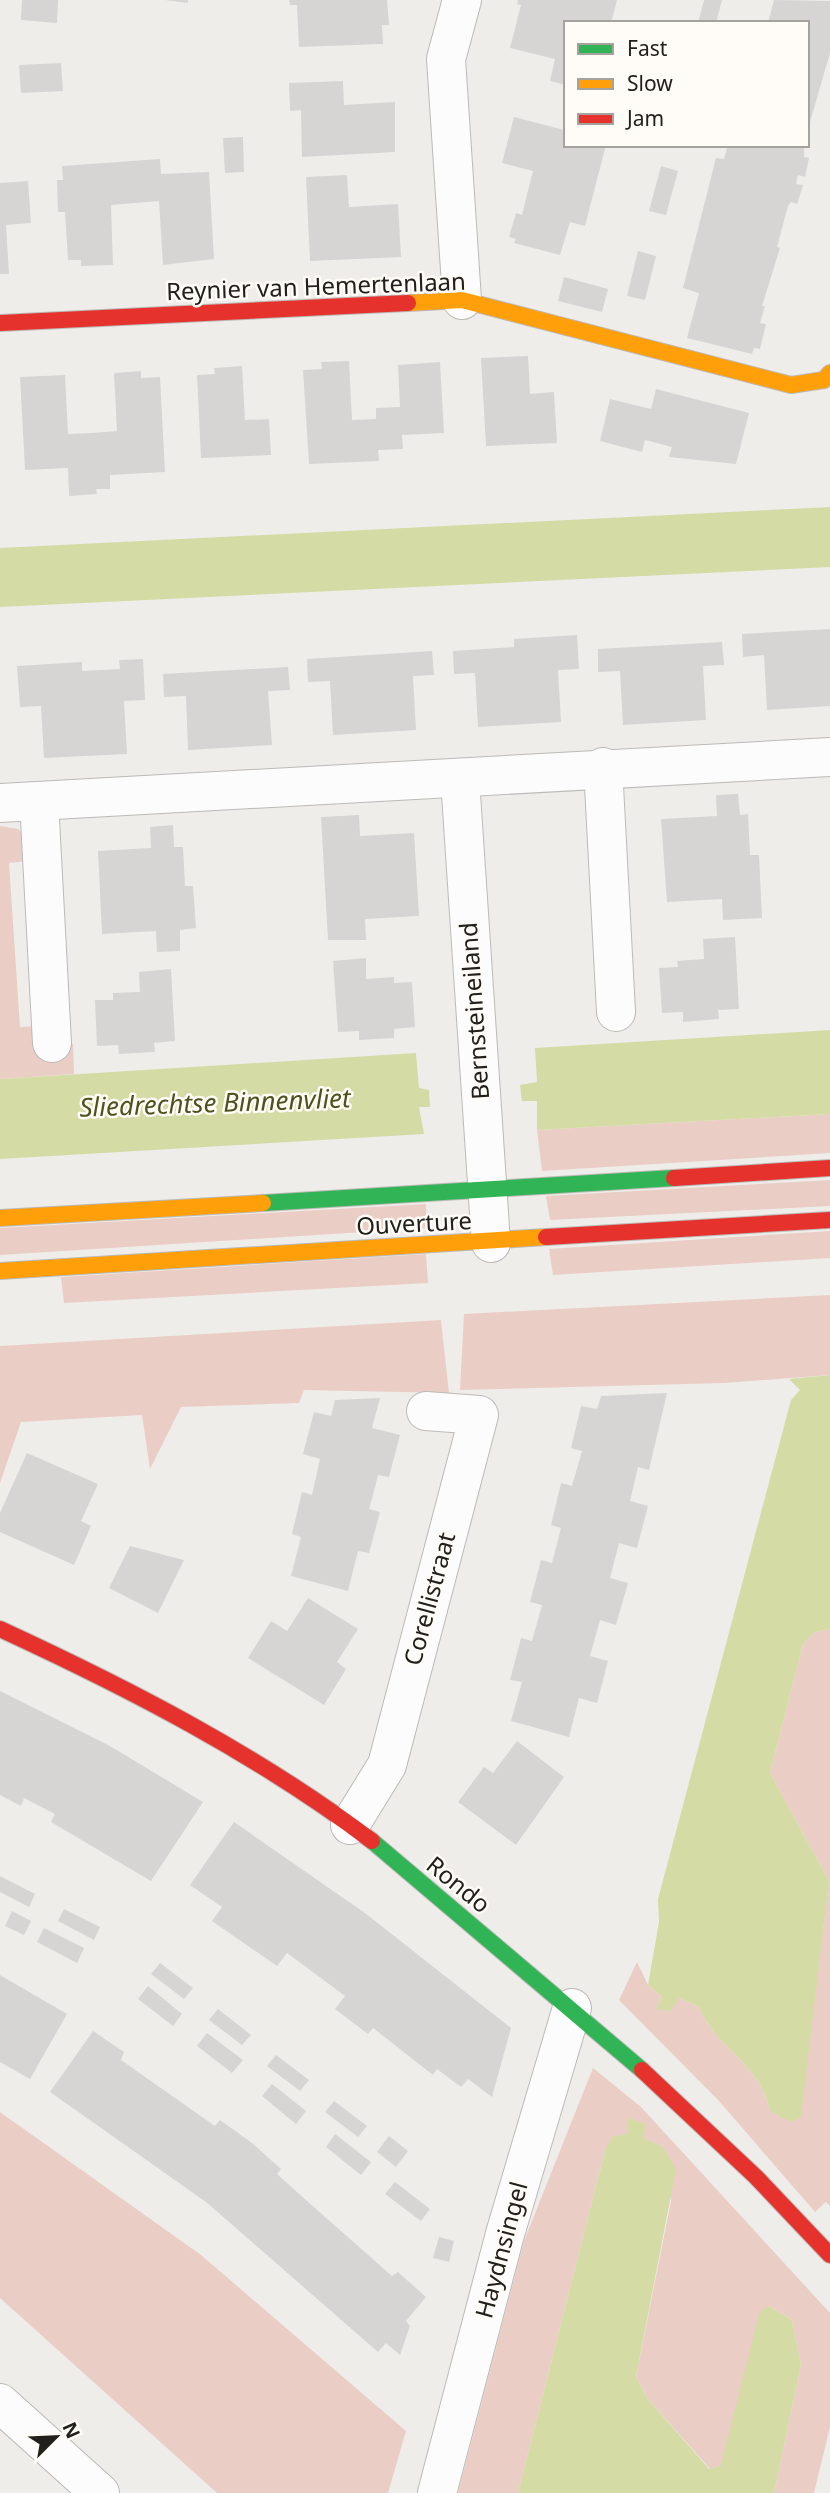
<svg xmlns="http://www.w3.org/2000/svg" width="830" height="2493" font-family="'Noto Sans',sans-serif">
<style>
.green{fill:#eacec5}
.water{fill:#d5dba5}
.building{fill:#d7d5d3}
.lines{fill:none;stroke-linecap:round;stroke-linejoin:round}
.street-casing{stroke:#bcbab7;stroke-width:40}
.fast-casing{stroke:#bcbab7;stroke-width:18}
.slow-casing{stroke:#bcbab7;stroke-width:18}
.jam-casing{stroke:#bcbab7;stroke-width:18}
.street{stroke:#fdfcfc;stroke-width:38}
.fast{stroke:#30b455;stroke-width:16}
.slow{stroke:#ff9f0a;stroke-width:16}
.jam{stroke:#e5322d;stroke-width:16}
.labels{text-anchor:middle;stroke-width:5;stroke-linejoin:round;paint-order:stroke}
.street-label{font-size:24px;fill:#21201d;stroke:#fffbf6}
.water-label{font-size:26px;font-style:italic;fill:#4d521c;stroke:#fffbf6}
</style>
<rect width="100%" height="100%" fill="#efedea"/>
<g class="green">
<polygon points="0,826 18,829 23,834 27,861 9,863 20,1027 38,1026 40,1046 73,1044 74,1074 0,1079"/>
<polygon points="830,1114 830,1153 542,1171 537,1130"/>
<polygon points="830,1180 830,1206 550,1220 546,1196"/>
<polygon points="426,1204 427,1228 0,1255 0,1228"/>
<polygon points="830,1231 830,1258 553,1275 549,1249"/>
<polygon points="426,1254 428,1283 64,1303 61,1277"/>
<polygon points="830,1295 830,1375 724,1383 460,1390 464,1314"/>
<polygon points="441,1320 449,1393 304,1390 299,1403 181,1407 150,1469 142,1415 21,1422 0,1483 0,1346"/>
<path d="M830 1629V2206L826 2202 815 2212 719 2101 619 2000 637 1962 648 1985 662 1997 656 2009 679 1998 699 2007C715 2048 761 2064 770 2111L800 2117 829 1881 770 1773 803 1644 815 1632Z"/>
<polygon points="593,2068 641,2107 830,2313 830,2427 814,2493 774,2493 801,2365 792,2320 769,2306 721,2465 710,2469 647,2398 636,2377 671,2201 662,2146 642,2138 629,2118 627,2134 605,2151 518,2493 458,2493 524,2241"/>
<polygon points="0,2112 201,2255 406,2431 388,2493 217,2493 0,2298"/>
</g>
<g class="water">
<polygon points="830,507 830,567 0,607 0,548"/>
<polygon points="830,1030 830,1114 537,1130 537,1101 522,1101 520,1085 537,1082 535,1048"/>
<polygon points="416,1053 419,1088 429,1090 430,1107 419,1107 424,1134 0,1159 0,1079"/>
<path d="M830 1375V1629L815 1632 803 1644 770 1773 829 1881 801 2117 791 2122 770 2111C761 2064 715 2048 699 2007L679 1998 671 2011 656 2009 662 1997 648 1985 659 1922 658 1899 791 1400 800 1390 789 1379Z"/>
<polygon points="628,2118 646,2124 643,2138 662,2146 676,2169 636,2377 647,2398 709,2469 721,2465 760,2311 769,2306 792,2320 801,2365 774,2493 518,2493 605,2151 612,2137 627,2134"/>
</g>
<g class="building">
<polygon points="22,0 58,0 57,23 21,20"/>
<polygon points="165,0 188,0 188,3"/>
<polygon points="289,0 387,0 389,25 382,25 383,44 299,47 297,5 290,5"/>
<polygon points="518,0 617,0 611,23 566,23 566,85 550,81 555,59 510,48 521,5 517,4"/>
<polygon points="704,0 722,0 716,23 698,23"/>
<polygon points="774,0 830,1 830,53 808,129 807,23 768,23"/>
<polygon points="61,63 63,91 21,93 19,65"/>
<polygon points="343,81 344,105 395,102 395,152 302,157 301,110 290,111 289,83"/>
<polygon points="514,117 564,130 566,125 566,145 606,145 585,226 570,222 560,255 514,243 516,239 509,237 516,213 522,215 533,171 502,163"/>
<polygon points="243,137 244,172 225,173 223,138"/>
<polygon points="728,145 804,145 804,157 809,158 805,177 798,175 796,184 803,185 797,204 791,202 788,206 777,247 780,248 762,306 765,306 760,323 766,324 760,349 754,348 752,354 687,338 699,293 683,288 716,158 724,159"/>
<polygon points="160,159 161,174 209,172 214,259 163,265 159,201 111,205 113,265 81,266 81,260 68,260 65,212 58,212 57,180 63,180 62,166"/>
<polygon points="661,166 678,171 666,215 649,211"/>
<polygon points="347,175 349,207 398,204 401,257 310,261 306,177"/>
<polygon points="28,181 31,223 6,225 9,274 0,274 0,183"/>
<polygon points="638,251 656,256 645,300 627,296"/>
<polygon points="564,277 608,289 602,312 558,301"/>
<polygon points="528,356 530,394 554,392 557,443 486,446 481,358"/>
<polygon points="349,361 352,420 376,419 376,408 400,407 398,365 440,362 444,433 402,435 403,449 378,450 379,461 309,464 303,370 322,369 321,362"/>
<polygon points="242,366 245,420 269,419 271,455 201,458 197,375 215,374 214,368"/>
<polygon points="141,371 141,378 160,377 165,472 110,475 110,489 96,489 97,494 69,496 68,468 25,470 20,377 65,375 68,434 93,433 117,431 114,373"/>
<polygon points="656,389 749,413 736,464 669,457 672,447 645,440 642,452 600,441 610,399 651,409"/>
<polygon points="830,629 830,706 767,710 764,655 743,657 742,634"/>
<polygon points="577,635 579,669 558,670 561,722 478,727 475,673 454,674 453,651 514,647 514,639"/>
<polygon points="722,642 724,665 703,666 706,720 623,725 620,671 598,672 598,649"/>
<polygon points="432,651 434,675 413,676 416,730 333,735 330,681 308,682 307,659"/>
<polygon points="143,659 145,700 124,701 127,754 44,758 41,706 20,707 17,666 82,662 82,671 120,669 119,660"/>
<polygon points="288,667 290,690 268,691 272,745 188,750 186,696 164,697 163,674"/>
<polygon points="738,794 740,815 748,814 750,855 759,855 762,918 723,920 722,899 667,902 661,819 717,816 716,795"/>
<polygon points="359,815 360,836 414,833 419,916 365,919 366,940 328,940 321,817"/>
<polygon points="173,825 174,847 183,847 185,886 193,886 196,928 180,930 180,951 157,952 156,931 102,934 98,851 151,848 150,827"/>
<polygon points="735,937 739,1009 718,1010 719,1019 683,1022 683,1012 662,1013 659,968 678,967 677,961 704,959 703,939"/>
<polygon points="366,958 366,979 394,977 394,983 412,982 415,1027 394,1029 394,1038 359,1040 359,1031 338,1032 333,961"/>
<polygon points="171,969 175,1041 154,1043 155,1052 119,1054 118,1045 97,1046 95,1000 113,1000 113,993 140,992 139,972"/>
<polygon points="667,1393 649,1470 638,1467 630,1501 648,1506 637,1548 619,1543 610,1578 628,1583 616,1625 600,1620 590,1656 608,1661 597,1703 579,1698 569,1737 511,1721 522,1682 510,1680 521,1638 532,1641 542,1605 530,1602 541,1560 552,1563 561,1528 551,1525 561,1483 572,1486 582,1451 571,1448 581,1406 597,1409 601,1396"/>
<polygon points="380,1398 372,1428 400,1435 389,1477 378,1475 373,1495 369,1509 380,1512 369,1553 358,1551 348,1591 291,1576 301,1537 292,1534 302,1492 312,1495 320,1459 303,1454 314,1412 331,1416 335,1400"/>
<polygon points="27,1453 98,1484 81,1521 91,1526 74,1565 0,1532 0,1513"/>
<polygon points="130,1546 184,1560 158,1613 109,1588"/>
<polygon points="308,1598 358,1629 337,1662 346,1669 324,1705 248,1658 271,1621 287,1631"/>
<polygon points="0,1691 110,1746 203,1802 151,1881 51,1822 55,1814 24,1798 21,1806 0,1795"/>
<polygon points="517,1741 564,1777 516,1845 458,1802 484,1767 493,1773"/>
<polygon points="234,1822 365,1913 511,2028 492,2097 468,2079 461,2087 437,2069 433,2075 373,2028 368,2034 335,2009 345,1996 298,1961 287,1953 277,1966 212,1921 222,1907 190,1885"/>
<polygon points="0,1876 35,1894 29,1907 0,1892"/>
<polygon points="64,1909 100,1927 94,1940 58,1921"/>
<polygon points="12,1911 31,1921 24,1935 5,1926"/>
<polygon points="44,1928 84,1948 77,1963 37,1942"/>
<polygon points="160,1963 193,1988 184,1999 151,1974"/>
<polygon points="0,1975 67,2014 30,2079 0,2062"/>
<polygon points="148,1986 182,2014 173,2026 138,1999"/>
<polygon points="218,2009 251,2035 242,2045 209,2020"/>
<polygon points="93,2031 124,2052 121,2060 215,2126 220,2120 252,2143 281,2169 277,2174 307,2201 392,2276 398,2272 426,2297 406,2321 410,2326 400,2355 386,2343 378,2352 206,2202 50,2092"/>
<polygon points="207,2033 243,2060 232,2073 197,2046"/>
<polygon points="276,2055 309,2080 300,2091 267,2066"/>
<polygon points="272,2084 306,2111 296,2124 262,2096"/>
<polygon points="334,2101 367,2126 358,2137 325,2112"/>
<polygon points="335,2134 371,2162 361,2175 326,2147"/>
<polygon points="389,2136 408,2151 396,2167 377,2152"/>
<polygon points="395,2182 430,2209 421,2221 385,2194"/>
<polygon points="439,2237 454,2241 449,2262 433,2258"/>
</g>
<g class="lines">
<defs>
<g id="street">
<polyline points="462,0 446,59 462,300"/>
<polyline points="603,767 616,1012"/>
<polyline points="460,779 491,1243"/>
<polyline points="39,801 52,1043"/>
<polyline points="0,803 830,757"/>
<polyline points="350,1825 387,1765 479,1415 426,1411"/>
<polyline points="0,2403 100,2493"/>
<polyline points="437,2493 505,2234 572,2008"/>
</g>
<g id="fast">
<polyline points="263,1203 674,1178"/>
<polyline points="372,1841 642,2070"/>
</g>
<g id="slow">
<polyline points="408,303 462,300 791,385 824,380 830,373"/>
<polyline points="0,1218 263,1203"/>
<polyline points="0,1271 546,1237"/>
</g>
<g id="jam">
<polyline points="0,323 408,303"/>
<polyline points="674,1178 830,1168"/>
<polyline points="546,1237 830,1220"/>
<path d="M0 1629C130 1689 258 1755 372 1841"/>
<polyline points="642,2070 756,2177 830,2255"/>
</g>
</defs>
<use href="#street" class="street-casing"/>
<use href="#fast" class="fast-casing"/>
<use href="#slow" class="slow-casing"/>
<use href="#jam" class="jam-casing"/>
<use href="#street" class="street"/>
<use href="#fast" class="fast"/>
<use href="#slow" class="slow"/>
<use href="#jam" class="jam"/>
</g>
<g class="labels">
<g class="street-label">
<text transform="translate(316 287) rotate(-2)" y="8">Reynier van Hemertenlaan</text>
<text transform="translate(475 1011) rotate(-94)" y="8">Bernsteineiland</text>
<text transform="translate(414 1224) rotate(-3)" y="8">Ouverture</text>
<text transform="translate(430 1599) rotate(-75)" y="8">Corellistraat</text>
<text transform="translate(458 1885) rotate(39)" y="8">Rondo</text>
<text transform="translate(502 2250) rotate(-75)" y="8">Haydnsingel</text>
</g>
<g class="water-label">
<text transform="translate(215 1103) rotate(-2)" y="9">Sliedrechtse Binnenvliet</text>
</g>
</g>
<rect x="564" y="21" width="245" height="126" fill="#fffbf6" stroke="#a6a39f" stroke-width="2"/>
<rect x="578" y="44" width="35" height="10" fill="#30b455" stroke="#a6a39f" stroke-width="2"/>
<text x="627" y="56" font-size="21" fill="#21201d">Fast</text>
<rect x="578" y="79" width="35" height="10" fill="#ff9f0a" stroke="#a6a39f" stroke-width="2"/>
<text x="627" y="91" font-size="21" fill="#21201d">Slow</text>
<rect x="578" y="114" width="35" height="10" fill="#e5322d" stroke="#a6a39f" stroke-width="2"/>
<text x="627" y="126" font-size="21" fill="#21201d">Jam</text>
<g transform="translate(56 2437) rotate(66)" stroke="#fffbf6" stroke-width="5" paint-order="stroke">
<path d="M0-5L12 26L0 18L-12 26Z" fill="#21201d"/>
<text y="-10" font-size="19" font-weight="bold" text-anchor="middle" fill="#21201d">N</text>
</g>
</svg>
